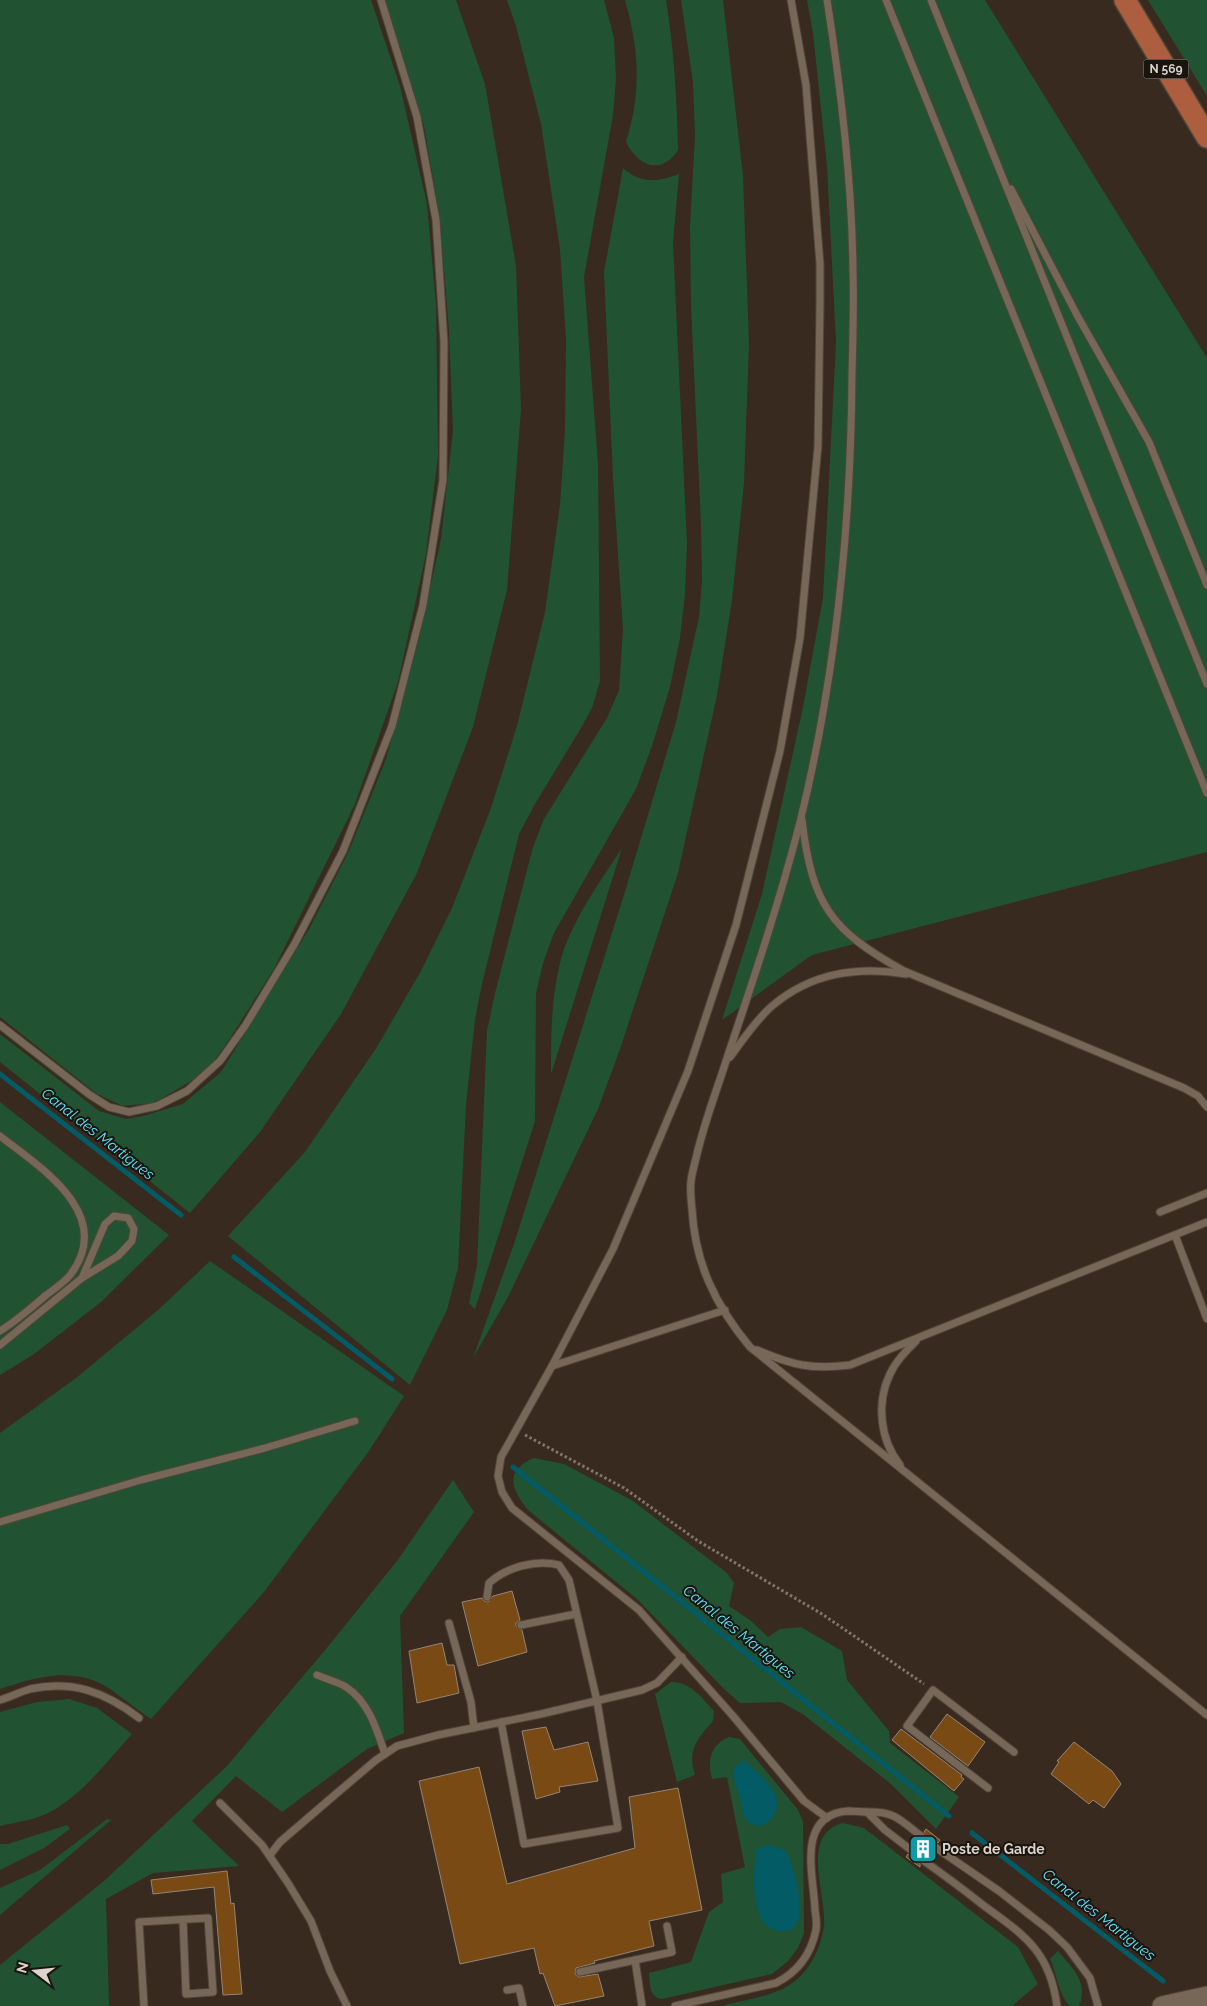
<svg xmlns="http://www.w3.org/2000/svg" width="1207" height="2006" font-family="Raleway,sans-serif">
<style>
.green{fill:#215333}
.water{fill:#025b65}
.lines{fill:none;stroke-linecap:round;stroke-linejoin:round}
.stream{stroke:#025b65;stroke-width:5}
.building{fill:#794a14;stroke:#958577}
.lane-casing{stroke:#50453a;stroke-width:9}
.secondary-casing{stroke:#50453a;stroke-width:21}
.primary-casing{stroke:#50453a;stroke-width:24}
.path{stroke:#82766c;stroke-width:3;stroke-dasharray:2.5 2.5;stroke-linecap:butt}
.lane{stroke:#766759;stroke-width:7}
.secondary{stroke:#766759;stroke-width:19}
.primary{stroke:#ad5e3f;stroke-width:21}
.labels{text-anchor:middle;stroke-width:4;stroke-linejoin:round;paint-order:stroke}
.shield{fill:#1a140f;stroke:#a29a93;stroke-width:1}
.shield-label{font-size:12px;font-weight:bold;fill:#dcd3cc}
.poi-label{font-size:14px;font-weight:bold;fill:#dcd3cc;stroke:#1a140f;text-anchor:start}
.water-label{font-size:15px;font-style:italic;fill:#5ee9fd;stroke:#1a140f}
</style>
<rect width="100%" height="100%" fill="#382a1e"/>
<g class="green">
<polygon points="0,0 371,0 400,86 427,204 436,305 438,455 426,554 398,682 355,804 275,967 231,1037 214,1061 193,1080 154,1103 123,1106 97,1094 0,1017"/>
<polygon points="384,0 456,0 485,84 516,266 521,409 507,590 473,727 417,873 341,1014 260,1132 190,1213 0,1062 0,1034 99,1111 126,1119 143,1116 183,1104 221,1072 309,929 348,853 386,759 417,647 441,539 453,431 449,331 440,219 424,126"/>
<polygon points="507,0 604,0 614,38 616,78 613,115 584,277 598,464 600,681 592,708 581,728 535,804 519,834 481,988 475,1020 466,1104 458,1268 447,1310 410,1385 228,1236 305,1152 377,1047 421,971 452,908 491,808 517,726 545,612 560,505 565,430 566,340 560,249 541,124 516,26"/>
<path d="M625 0H666C674 50 677 99 678 150 661 176 638 166 626 142 642 92 639 49 625 0Z"/>
<polygon points="681,0 723,0 743,176 749,343 744,483 732,600 717,695 678,873 620,1049 598,1109 508,1297 473,1358 514,1244 623,898 676,722 699,617 702,581 701,525 691,306 690,226 695,136 693,82"/>
<polygon points="807,0 985,0 1207,358 1207,852 812,955 722,1020 762,894 803,707 823,598 836,342 827,166 813,33"/>
<polygon points="1148,0 1207,0 1207,96"/>
<path d="M623 168C641 184 658 182 679 174L673 243 687 544 685 594 680 638 670 687 652 746 636 789 554 933 543 963 536 993 535 1121 475 1309 469 1303 477 1266 487 1031 495 993 533 847 544 819 607 718 619 690 623 630 613 478 604 272Z"/>
<path d="M622 848 551 1074C551 1037 551 1000 560 963 570 923 600 882 622 848Z"/>
<polygon points="0,1102 169,1235 101,1302 34,1354 0,1375"/>
<path d="M210 1261 404 1396 369 1451 264 1592 151 1719C136 1709 122 1697 107 1687 72 1666 36 1677 0 1689V1433L76 1378 158 1310Z"/>
<path d="M534 1458 564 1464 633 1501 727 1573 734 1583 729 1606 751 1621 768 1637 780 1629 801 1627 842 1651 847 1680 889 1731 890 1743 959 1797 936 1829 891 1784 804 1715 781 1702 740 1703 724 1689 637 1599 528 1510C512 1490 503 1471 534 1458Z"/>
<polygon points="453,1480 474,1512 400,1616 404,1733 367,1749 282,1812 236,1776 192,1821 239,1866 153,1873 106,1899 109,2006 0,2006 0,1965 104,1881 227,1766 326,1649 397,1561"/>
<path d="M671 1682C691 1682 702 1698 714 1711L713 1721C697 1739 687 1750 695 1775L677 1782 655 1694Z"/>
<path d="M69 1699 97 1708 132 1734C108 1760 84 1793 52 1811 36 1820 17 1822 0 1826V1712L37 1702Z"/>
<path d="M729 1737 740 1739 798 1810 803 1822 804 1933 798 1948 788 1961 772 1974 662 1999C649 1997 650 1984 649 1973L691 1962 709 1912 723 1902 721 1874 745 1867 727 1777 712 1779C707 1761 710 1745 729 1737Z"/>
<polygon points="107,1819 111,1820 0,1915 0,1888 40,1870"/>
<path d="M843 1823 864 1828 1018 1947 1038 1984 1012 2006H721C744 2000 772 1997 791 1984 810 1971 821 1948 824 1925 827 1895 799 1834 843 1823Z"/>
<polygon points="67,1825 70,1829 44,1848 0,1870 0,1844 8,1844"/>
<path d="M1058 1951C1072 1968 1089 1982 1079 2006H1070C1058 1994 1057 1974 1050 1959Z"/>
</g>
<g class="water">
<path d="M743 1760C753 1768 777 1788 777 1802 778 1818 760 1835 747 1820 743 1815 741 1804 740 1798 737 1788 732 1778 734 1768Z"/>
<path d="M768 1845 785 1850C794 1865 806 1909 796 1925 792 1931 786 1932 779 1931 748 1928 754 1872 756 1850Z"/>
</g>
<g class="lines">
<g class="stream">
<polyline points="0,1074 181,1215"/>
<polyline points="234,1257 392,1379"/>
<polyline points="513,1467 949,1816"/>
<polyline points="972,1833 1163,1981"/>
</g>
</g>
<g class="building">
<polygon points="512,1591 520,1620 516,1623 516,1626 522,1630 527,1652 478,1666 462,1602 482,1598 484,1601 488,1602 493,1596"/>
<polygon points="442,1643 447,1665 454,1665 459,1693 417,1703 409,1651"/>
<polygon points="947,1714 985,1742 968,1766 930,1737"/>
<polygon points="546,1727 554,1750 588,1742 598,1781 559,1787 560,1792 536,1799 522,1731"/>
<polygon points="901,1729 962,1775 961,1777 964,1779 954,1791 892,1740"/>
<polygon points="1074,1742 1112,1771 1121,1784 1104,1808 1093,1800 1089,1804 1051,1774 1059,1762 1057,1761"/>
<polygon points="479,1767 507,1884 635,1848 629,1797 678,1788 702,1910 649,1921 654,1946 594,1961 595,1963 576,1968 575,1974 579,1977 598,1974 604,1996 555,2006 543,1973 540,1974 534,1948 460,1964 419,1781"/>
<polygon points="926,1829 940,1840 938,1843 931,1844 930,1847 932,1851 927,1857 924,1856 920,1858 920,1867 906,1857 908,1854 913,1855 915,1853 914,1846 918,1840 922,1841 925,1839 924,1832"/>
<polygon points="227,1871 231,1904 234,1903 242,1994 223,1995 214,1887 153,1894 151,1880"/>
</g>
<g class="lines">
<defs>
<g id="lane">
<polyline points="791,0 806,85 820,264 820,303 818,446 800,638 780,751 736,925 688,1071 613,1249 552,1366 501,1457 498,1476 502,1492 512,1508 639,1610 733,1716 804,1801 827,1818"/>
<path d="M827 0C841 89 852 180 853 270 854 304 853 339 852 374 851 524 836 676 800 822 780 900 754 978 728 1055 718 1087 705 1120 697 1154 695 1163 692 1172 691 1181 690 1190 691 1200 692 1209 695 1263 715 1305 750 1347L1207 1715"/>
<polyline points="886,0 1207,793"/>
<polyline points="931,0 1207,684"/>
<polyline points="1011,189 1077,315 1149,442 1207,585"/>
<path d="M802 820C812 904 830 930 904 971L1184 1088 1198 1096 1207 1107"/>
<polyline points="0,1025 90,1095 109,1107 129,1112 157,1106 187,1091 220,1061 245,1026 294,945 343,851 392,726 423,605 443,480 444,342 436,220 417,117 381,0"/>
<path d="M730 1057C743 1040 755 1021 772 1006 811 973 856 966 906 974"/>
<path d="M0 1136C41 1168 115 1214 71 1274 65 1282 54 1289 45 1296 31 1308 16 1321 0 1331"/>
<polyline points="1160,1212 1207,1193"/>
<polyline points="1175,1235 1207,1319"/>
<polyline points="0,1345 82,1278 118,1256 132,1241 134,1229 128,1218 114,1216 105,1224 82,1278"/>
<path d="M757 1350C792 1365 812 1370 850 1365L1207 1222"/>
<polyline points="552,1366 725,1310"/>
<path d="M900 1465C880 1440 876 1403 890 1374 896 1361 906 1351 916 1341"/>
<polyline points="0,1522 141,1480 265,1448 355,1421"/>
<path d="M487 1597 489 1583C507 1567 536 1559 559 1565L569 1580 597 1701 618 1828 524 1844 501 1722"/>
<polyline points="449,1623 471,1702 474,1728"/>
<polyline points="521,1625 576,1614"/>
<path d="M317 1675C326 1679 338 1682 346 1687 369 1702 377 1730 385 1754"/>
<path d="M0 1700C10 1697 20 1692 30 1689 73 1680 105 1692 139 1718"/>
<polyline points="988,1788 907,1726 933,1690 1014,1752"/>
<polyline points="220,1803 262,1845 288,1883 311,1921 330,1971 347,2006"/>
<polyline points="935,1847 999,1891 1049,1930 1067,1947 1090,1978 1098,2006"/>
<path d="M911 1850 885 1830 867 1812C895 1811 900 1820 921 1836"/>
<polyline points="270,1855 280,1842 330,1799 376,1760 397,1746 438,1735 541,1714 642,1690 657,1683 682,1657"/>
<path d="M924 1861C944 1875 964 1890 983 1905 1024 1935 1050 1951 1057 2006"/>
<polyline points="635,1960 642,2006"/>
<polyline points="580,1972 672,1952 667,1926"/>
<polyline points="507,1990 519,1988 523,2006"/>
<polyline points="144,2006 139,1922 208,1918 213,1992 186,1994 183,1920"/>
<path d="M675 2006 776 1983C798 1972 811 1954 816 1930 817 1924 816 1916 815 1910 814 1877 795 1815 848 1811 854 1811 861 1812 867 1812"/>
</g>
<polyline id="secondary" points="1162,2006 1207,1996"/>
<polyline id="primary" points="1125,0 1207,137"/>
</defs>
<use href="#lane" class="lane-casing"/>
<use href="#secondary" class="secondary-casing"/>
<use href="#primary" class="primary-casing"/>
<polyline class="path" points="525,1435 624,1488 698,1541 822,1614 924,1684"/>
<use href="#lane" class="lane"/>
<use href="#secondary" class="secondary"/>
<use href="#primary" class="primary"/>
</g>
<defs>
<symbol id="building-square" viewBox="-11 -11 22 22"><rect x="-9" y="-9" width="18" height="18" rx="4" fill="#0f9aa8" stroke="#1a140f"/><path d="M-4-6H4V6H1V3H-1V6H-4ZM-2.5-4.3h1.7v1.8h-1.7ZM.8-4.3h1.7v1.8H.8ZM-2.5-1h1.7V.8h-1.7ZM.8-1h1.7V.8H.8Z" fill="#fff"/></symbol>
</defs>
<g fill-rule="evenodd">
<use href="#building-square" x="907" y="1833" width="32" height="32"/>
</g>
<g class="labels">
<rect class="shield" x="1143.5" y="59.5" width="45" height="19" rx="4"/>
<g class="shield-label">
<text x="1166" y="73">N 569</text>
</g>
<g class="poi-label">
<text x="942" y="1854">Poste de Garde</text>
</g>
<g class="water-label">
<text transform="translate(98 1134) rotate(38)" y="5">Canal des Martigues</text>
<text transform="translate(739 1632) rotate(39)" y="5">Canal des Martigues</text>
<text transform="translate(1099 1915) rotate(38)" y="5">Canal des Martigues</text>
</g>
</g>
<g transform="translate(35 1971) rotate(286)" stroke="#1a140f" stroke-width="4" paint-order="stroke">
<path d="M0-4L9 19L0 12L-9 19Z" fill="#dcd3cc"/>
<text y="-8" font-size="14" font-weight="bold" text-anchor="middle" fill="#dcd3cc">N</text>
</g>
</svg>
